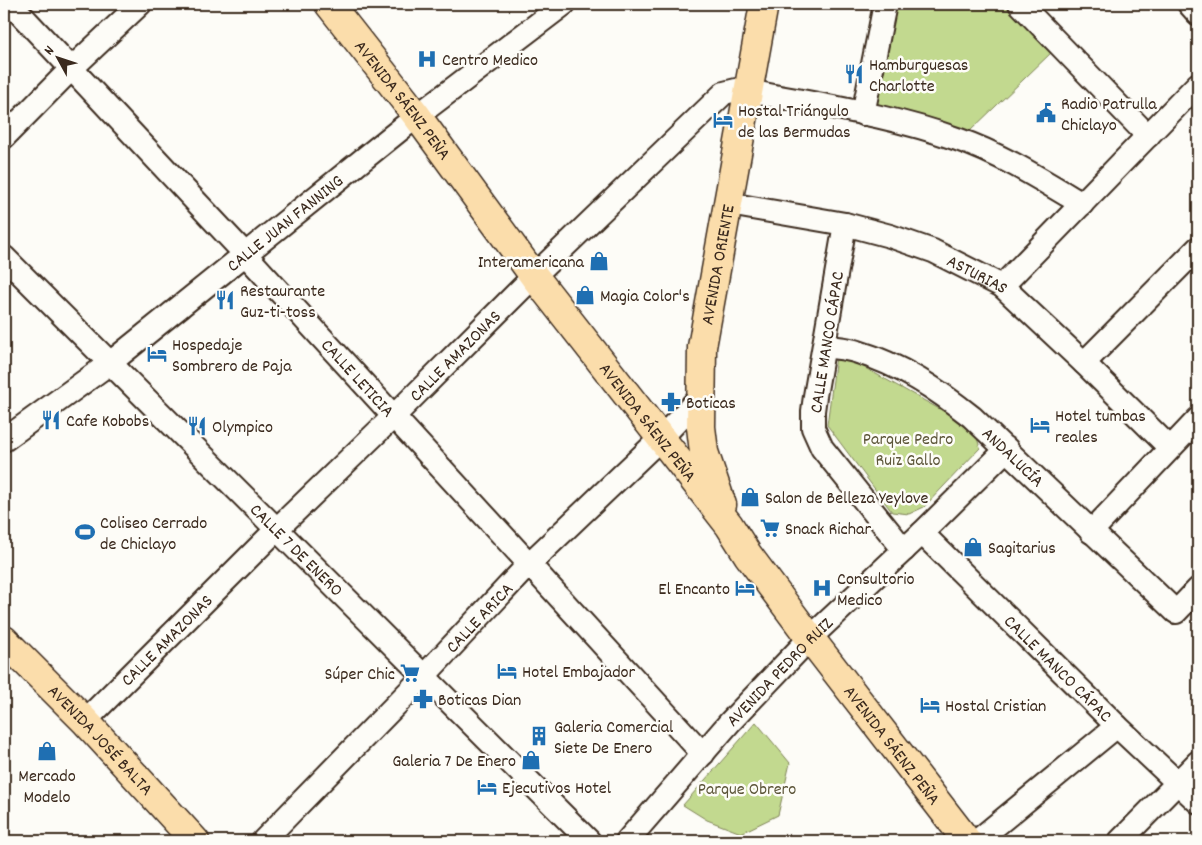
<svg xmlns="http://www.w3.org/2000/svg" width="1202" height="845" font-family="Dekko,sans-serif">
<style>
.green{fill:#c2d98f;stroke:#7e8256}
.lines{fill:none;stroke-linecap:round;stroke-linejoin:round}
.minor-casing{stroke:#3b2a1e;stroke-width:26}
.major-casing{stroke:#3b2a1e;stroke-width:31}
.minor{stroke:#fdfcf7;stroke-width:22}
.major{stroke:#fbddab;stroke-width:28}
.labels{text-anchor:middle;stroke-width:5;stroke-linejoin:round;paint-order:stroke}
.poi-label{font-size:18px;fill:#3b2a1e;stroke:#fdfcf7;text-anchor:start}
.street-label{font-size:18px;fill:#3b2a1e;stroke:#fdfcf7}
.park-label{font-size:18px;fill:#5d563a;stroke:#fdfcf7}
</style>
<rect width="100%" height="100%" fill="#fdfcf7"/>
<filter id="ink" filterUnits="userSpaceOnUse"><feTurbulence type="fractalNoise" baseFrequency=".02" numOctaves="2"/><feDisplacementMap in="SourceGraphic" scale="10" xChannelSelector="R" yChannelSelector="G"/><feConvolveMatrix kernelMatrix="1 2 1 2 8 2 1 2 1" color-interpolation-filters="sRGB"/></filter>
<g filter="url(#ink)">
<g class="green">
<polygon points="894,4 1007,4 1053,51 969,132 875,108"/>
<polygon points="836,357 847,358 974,428 980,448 924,507 909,514 892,512 827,425"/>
<polygon points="756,722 790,763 778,815 741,833 707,820 683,805"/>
</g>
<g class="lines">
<defs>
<g id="minor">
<path id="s1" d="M11 4 245 254 703 754"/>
<polyline points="1020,4 1148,136"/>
<polyline points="1189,4 1198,14"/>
<polyline points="863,114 885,4"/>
<polyline points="4,137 72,68 140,4"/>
<path id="s2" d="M729 204 845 224 890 236 933 251 1002 286 1084 363 1170 448"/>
<polyline points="845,224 815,396 813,411 813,428 822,448 904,550"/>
<path id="s3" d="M4 257 589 841"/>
<polyline points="1002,286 1198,84"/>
<path id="s4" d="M824 346C835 348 847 348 858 352 901 365 938 390 972 417L1176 612 1198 589"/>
<polyline points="1084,363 1198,248"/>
<path id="s5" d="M4 440 110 363 417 116 564 4"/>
<polyline points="1091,532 1198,419"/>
<path id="s6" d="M922 533 1117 726 1198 802"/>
<path id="s7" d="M85 721 276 530 394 416 534 276 724 93 736 90 749 91C818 105 890 115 957 139 1001 154 1042 180 1082 204"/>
<path id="s8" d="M263 841 423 677 529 564 661 438 700 397"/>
<path id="s9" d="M627 841 730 722 810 638 922 533 1007 449"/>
<polyline points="977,841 1117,726"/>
<polyline points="1120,841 1198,762"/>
</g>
<g id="major">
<path id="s10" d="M329 4 417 116 534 276 729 525 748 555 810 638 967 841"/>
<path id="s11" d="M722 505 704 452 701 427 702 347 764 4"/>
<path id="s12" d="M4 640 85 721 195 841"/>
</g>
</defs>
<use href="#minor" class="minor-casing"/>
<use href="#major" class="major-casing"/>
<use href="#minor" class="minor"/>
<use href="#major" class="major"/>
</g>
</g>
<defs>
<symbol id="hospital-bare" viewBox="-9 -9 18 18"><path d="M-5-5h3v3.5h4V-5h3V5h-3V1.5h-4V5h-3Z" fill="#1f6fb2" stroke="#fdfcf7" stroke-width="2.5" paint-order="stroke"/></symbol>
<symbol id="restaurant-bare" viewBox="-9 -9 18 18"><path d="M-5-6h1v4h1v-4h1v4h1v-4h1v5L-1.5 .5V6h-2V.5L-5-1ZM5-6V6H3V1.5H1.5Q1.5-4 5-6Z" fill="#1f6fb2" stroke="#fdfcf7" stroke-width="2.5" paint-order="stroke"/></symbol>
<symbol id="civic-bare" viewBox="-9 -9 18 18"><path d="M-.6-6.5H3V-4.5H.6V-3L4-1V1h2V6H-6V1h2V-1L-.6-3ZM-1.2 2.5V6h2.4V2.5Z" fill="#1f6fb2" stroke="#fdfcf7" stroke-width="2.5" paint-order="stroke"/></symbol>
<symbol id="hotel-bare" viewBox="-9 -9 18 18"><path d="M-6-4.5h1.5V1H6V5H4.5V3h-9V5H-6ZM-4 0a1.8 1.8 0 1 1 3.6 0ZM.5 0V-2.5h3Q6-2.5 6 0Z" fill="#1f6fb2" stroke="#fdfcf7" stroke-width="2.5" paint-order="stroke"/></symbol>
<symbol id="shop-bare" viewBox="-9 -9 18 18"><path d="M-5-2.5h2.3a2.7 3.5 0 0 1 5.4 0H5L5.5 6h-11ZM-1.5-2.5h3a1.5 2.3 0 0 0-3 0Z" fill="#1f6fb2" stroke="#fdfcf7" stroke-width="2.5" paint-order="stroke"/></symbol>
<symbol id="pharmacy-bare" viewBox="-9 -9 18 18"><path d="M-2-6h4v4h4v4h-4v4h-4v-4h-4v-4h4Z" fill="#1f6fb2" stroke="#fdfcf7" stroke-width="2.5" paint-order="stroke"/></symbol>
<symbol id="supermarket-bare" viewBox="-9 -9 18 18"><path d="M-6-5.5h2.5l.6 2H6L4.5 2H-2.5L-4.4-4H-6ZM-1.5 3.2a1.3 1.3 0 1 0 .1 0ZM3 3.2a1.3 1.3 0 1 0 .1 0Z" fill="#1f6fb2" stroke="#fdfcf7" stroke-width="2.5" paint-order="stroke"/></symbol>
<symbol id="stadium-bare" viewBox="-9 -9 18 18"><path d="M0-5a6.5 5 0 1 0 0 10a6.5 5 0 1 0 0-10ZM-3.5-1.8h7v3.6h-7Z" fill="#1f6fb2" stroke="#fdfcf7" stroke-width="2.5" paint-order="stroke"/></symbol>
<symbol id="building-bare" viewBox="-9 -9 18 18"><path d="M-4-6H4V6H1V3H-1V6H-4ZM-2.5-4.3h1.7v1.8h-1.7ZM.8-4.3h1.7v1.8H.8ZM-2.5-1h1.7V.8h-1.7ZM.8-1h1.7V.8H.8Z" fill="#1f6fb2" stroke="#fdfcf7" stroke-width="2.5" paint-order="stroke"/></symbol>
</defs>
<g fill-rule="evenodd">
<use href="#hospital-bare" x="413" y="45" width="28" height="28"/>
<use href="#restaurant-bare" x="840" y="60" width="28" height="28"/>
<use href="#civic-bare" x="1032" y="99" width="28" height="28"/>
<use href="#hotel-bare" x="709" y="106" width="28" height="28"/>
<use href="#shop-bare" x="585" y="247" width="28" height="28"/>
<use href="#shop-bare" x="571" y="281" width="28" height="28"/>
<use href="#restaurant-bare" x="211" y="286" width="28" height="28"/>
<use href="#hotel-bare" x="143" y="340" width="28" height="28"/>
<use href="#pharmacy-bare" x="657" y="388" width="28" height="28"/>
<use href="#restaurant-bare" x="37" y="406" width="28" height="28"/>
<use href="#hotel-bare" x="1026" y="411" width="28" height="28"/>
<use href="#restaurant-bare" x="183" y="412" width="28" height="28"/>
<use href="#shop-bare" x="736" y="483" width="28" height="28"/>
<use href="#supermarket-bare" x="756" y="514" width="28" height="28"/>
<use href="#stadium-bare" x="71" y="518" width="28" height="28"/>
<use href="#shop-bare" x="959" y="533" width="28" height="28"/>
<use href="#hotel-bare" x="731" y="574" width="28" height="28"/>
<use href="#hospital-bare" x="808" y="574" width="28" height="28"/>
<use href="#hotel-bare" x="493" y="657" width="28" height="28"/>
<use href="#supermarket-bare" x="396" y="659" width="28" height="28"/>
<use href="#pharmacy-bare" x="409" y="685" width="28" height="28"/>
<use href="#hotel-bare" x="916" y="691" width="28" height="28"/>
<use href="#building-bare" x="525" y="722" width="28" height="28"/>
<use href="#shop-bare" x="33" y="737" width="28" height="28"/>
<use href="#shop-bare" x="517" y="746" width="28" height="28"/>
<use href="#hotel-bare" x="473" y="773" width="28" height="28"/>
</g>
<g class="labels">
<g class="poi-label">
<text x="442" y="65">Centro Medico</text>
<text x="869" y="70">Hamburguesas<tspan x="869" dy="21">Charlotte</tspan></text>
<text x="1061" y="109">Radio Patrulla<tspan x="1061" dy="21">Chiclayo</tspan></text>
<text x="738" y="116">Hostal Triángulo<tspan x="738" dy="21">de las Bermudas</tspan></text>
<text x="584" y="267" text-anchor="end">Interamericana</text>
<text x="240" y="296">Restaurante<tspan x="240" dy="21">Guz-ti-toss</tspan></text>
<text x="600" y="301">Magia Color's</text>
<text x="172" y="350">Hospedaje<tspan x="172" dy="21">Sombrero de Paja</tspan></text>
<text x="686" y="408">Boticas</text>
<text x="1055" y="421">Hotel tumbas<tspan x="1055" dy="21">reales</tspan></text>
<text x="66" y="426">Cafe Kobobs</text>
<text x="212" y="432">Olympico</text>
<text x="765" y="503">Salon de Belleza Yeylove</text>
<text x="100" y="528">Coliseo Cerrado<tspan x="100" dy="21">de Chiclayo</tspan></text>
<text x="785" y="534">Snack Richar</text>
<text x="988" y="553">Sagitarius</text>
<text x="837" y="584">Consultorio<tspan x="837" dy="21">Medico</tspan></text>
<text x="730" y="594" text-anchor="end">El Encanto</text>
<text x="522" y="677">Hotel Embajador</text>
<text x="395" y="679" text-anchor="end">Súper Chic</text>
<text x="438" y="705">Boticas Dian</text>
<text x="945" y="711">Hostal Cristian</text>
<text x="554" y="732">Galeria Comercial<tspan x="554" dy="21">Siete De Enero</tspan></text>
<text x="516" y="766" text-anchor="end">Galeria 7 De Enero</text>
<text x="47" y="781" text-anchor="middle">Mercado<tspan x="47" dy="21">Modelo</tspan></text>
<text x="502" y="793">Ejecutivos Hotel</text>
</g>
<g class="street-label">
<text dy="6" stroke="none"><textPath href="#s10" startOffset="121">AVENIDA SÁENZ PEÑA</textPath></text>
<text dy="6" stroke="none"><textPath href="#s5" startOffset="355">CALLE JUAN FANNING</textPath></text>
<text dy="6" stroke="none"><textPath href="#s11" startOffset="245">AVENIDA ORIENTE</textPath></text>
<text dy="6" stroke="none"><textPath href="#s2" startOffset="260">ASTURIAS</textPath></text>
<text transform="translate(826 342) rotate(-81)" y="6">CALLE MANCO CÁPAC</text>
<text dy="6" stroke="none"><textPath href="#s7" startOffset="520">CALLE AMAZONAS</textPath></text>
<text dy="6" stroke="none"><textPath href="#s1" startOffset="510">CALLE LETICIA</textPath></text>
<text dy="6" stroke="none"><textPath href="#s10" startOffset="526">AVENIDA SÁENZ PEÑA</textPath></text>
<text dy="6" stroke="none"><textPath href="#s4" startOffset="224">ANDALUCÍA</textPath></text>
<text dy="6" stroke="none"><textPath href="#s3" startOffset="414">CALLE 7 DE ENERO</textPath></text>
<text dy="6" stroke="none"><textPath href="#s8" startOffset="311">CALLE ARICA</textPath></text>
<text dy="6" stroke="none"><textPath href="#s7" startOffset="115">CALLE AMAZONAS</textPath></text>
<text dy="6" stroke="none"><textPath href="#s6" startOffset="192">CALLE MANCO CÁPAC</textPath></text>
<text dy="6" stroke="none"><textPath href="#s9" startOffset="228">AVENIDA PEDRO RUIZ</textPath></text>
<text dy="6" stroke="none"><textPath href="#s12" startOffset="139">AVENIDA JOSÉ BALTA</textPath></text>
<text dy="6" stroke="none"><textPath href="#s10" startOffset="931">AVENIDA SÁENZ PEÑA</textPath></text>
</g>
<g class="park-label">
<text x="908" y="444">Parque Pedro<tspan x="908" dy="21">Ruiz Gallo</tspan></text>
<text x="747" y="794">Parque Obrero</text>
</g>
</g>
<rect width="1202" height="845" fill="none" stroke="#fdfcf7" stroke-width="20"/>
<rect x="10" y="10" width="1182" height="825" fill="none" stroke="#3b2a1e" stroke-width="2" filter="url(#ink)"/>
<g transform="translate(58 58) rotate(310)" stroke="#fdfcf7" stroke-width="4" paint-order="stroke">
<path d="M0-4L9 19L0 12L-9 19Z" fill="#3b2a1e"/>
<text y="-8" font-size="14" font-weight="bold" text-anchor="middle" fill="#3b2a1e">N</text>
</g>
</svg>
